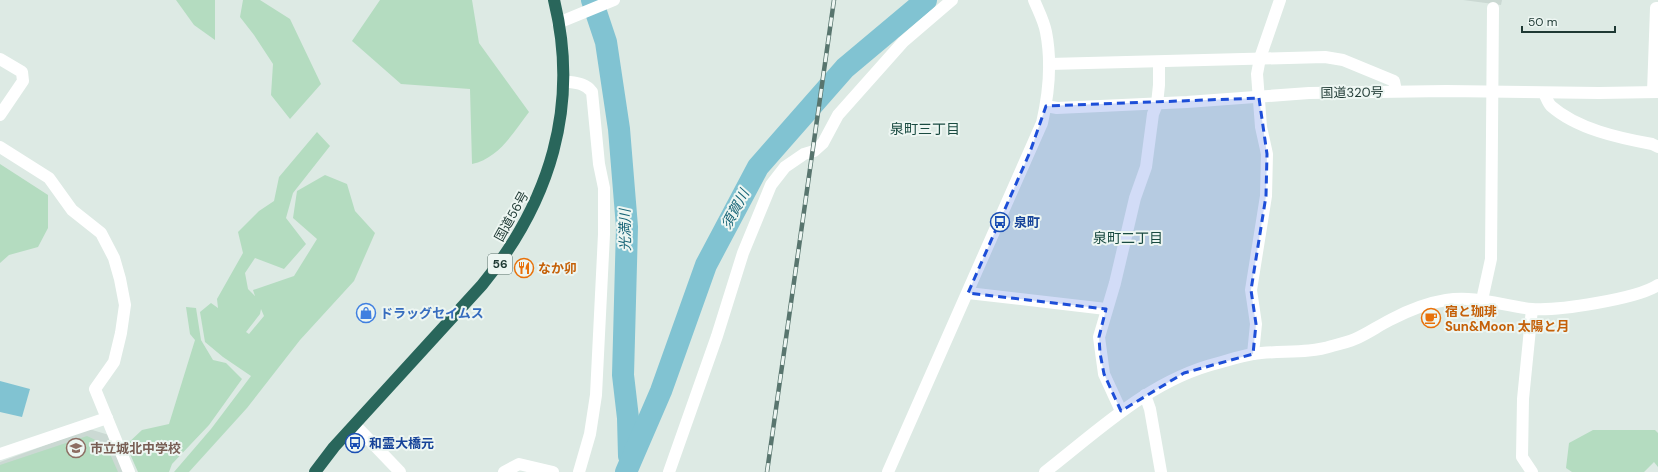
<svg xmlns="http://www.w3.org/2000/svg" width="1658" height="472" font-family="'DM Sans','Noto Sans JP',sans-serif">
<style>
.built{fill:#cbd9d3}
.green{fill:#b4dcc0;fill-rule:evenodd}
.water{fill:#81c3d2}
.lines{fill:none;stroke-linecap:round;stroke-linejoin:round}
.river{stroke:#81c3d2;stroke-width:22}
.minor{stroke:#fff;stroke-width:12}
.highway{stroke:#29665b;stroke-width:12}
.rail-casing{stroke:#58756e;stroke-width:4.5}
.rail{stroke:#edf6f2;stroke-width:3;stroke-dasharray:9;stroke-linecap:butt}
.marked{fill:#1d4ed8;fill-opacity:0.2;stroke:#1d4ed8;stroke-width:3;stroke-dasharray:8 5;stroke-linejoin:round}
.labels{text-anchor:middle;stroke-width:4;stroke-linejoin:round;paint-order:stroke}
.shield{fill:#edf6f2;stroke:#5c726c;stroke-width:1}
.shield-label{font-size:12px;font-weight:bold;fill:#1e3933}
.street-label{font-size:13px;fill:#1e3933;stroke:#edf6f2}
.transit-label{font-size:13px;font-weight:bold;fill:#164399;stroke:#edf6f2;text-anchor:start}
.food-label{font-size:13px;font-weight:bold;fill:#c56008;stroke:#edf6f2;text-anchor:start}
.shop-label{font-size:13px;font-weight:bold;fill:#366cbe;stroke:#edf6f2;text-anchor:start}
.education-label{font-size:13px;font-weight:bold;fill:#785e54;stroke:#edf6f2;text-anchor:start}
.neighbourhood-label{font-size:14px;fill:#1a4b41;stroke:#edf6f2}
.water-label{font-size:14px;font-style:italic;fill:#176476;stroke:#edf6f2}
</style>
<rect width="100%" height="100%" fill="#ddeae4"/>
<g class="built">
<polygon points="1463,0 1502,0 1501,5"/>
<polygon points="89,429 109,435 126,472 0,472 0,462"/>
</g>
<g class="green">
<polygon points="176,0 215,0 215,40 194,25"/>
<polygon points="243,0 260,0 290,19 321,84 290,119 271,95 273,64 254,35 240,17"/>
<path d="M380 0H472L479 43 529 112C513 133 499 158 472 164L470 89 401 84 352 41Z"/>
<path d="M317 132 330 146 293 193 286 218 306 244 284 269 255 258 245 273 248 289 255 296 253 290 294 276 317 239 293 218 297 191 325 175 347 184 355 211 375 233 354 281 300 340 247 408 189 472H174L211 429 251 376 223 357 205 342 200 312 211 303 218 308 217 299 243 253 238 232 259 211 274 201 279 177ZM261 309 264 316 249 334 246 332 260 314Z"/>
<polygon points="0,164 48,195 48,228 38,247 9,255 0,263"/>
<polygon points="186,307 196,308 201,340 213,360 226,363 242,379 209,425 172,464 169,472 138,472 126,445 142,430 169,424 195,340 190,334"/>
<polygon points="1593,430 1655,430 1658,433 1658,467 1654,462 1644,472 1572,472 1566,468 1569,443"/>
<polygon points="87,436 106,445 118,472 0,472 0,465"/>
</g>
<polygon class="water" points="0,381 30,389 22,417 0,412"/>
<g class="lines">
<g class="river">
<polyline points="592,0 606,42 619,129 627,227 623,375 628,418 629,456"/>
<polyline points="626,472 661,391 706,265 758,167 845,68 926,0"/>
</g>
<g class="minor">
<polyline points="558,23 614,0"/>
<polyline points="0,59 22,72 23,81 0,115"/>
<polyline points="1049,64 1325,57 1343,60 1394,81 1396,91"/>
<path d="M563 81C573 83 585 82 592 92L599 164 604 188V234L596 395 590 434 579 472"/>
<polyline points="1653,92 1656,8 1658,8"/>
<path d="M1544 93C1546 97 1548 103 1551 106 1577 129 1619 138 1652 144L1658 147"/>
<polyline points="1046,106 1057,108 1187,102 1309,93 1446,91 1599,93 1658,92"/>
<polyline points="0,147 49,178 72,210 101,233 114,258 120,279 125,305 121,333 114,362 95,389 129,472"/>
<polyline points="968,293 1106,309"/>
<polyline points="1482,300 1491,259 1493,8"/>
<polyline points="1253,354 1256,324 1251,290 1266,196 1267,154 1261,127 1257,74 1260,58 1280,0"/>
<polyline points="1145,395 1150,409 1161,472"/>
<polyline points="1121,411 1104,374 1099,337 1115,283 1135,198 1146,167 1153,114 1157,104 1159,85 1159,63"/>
<polyline points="355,425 400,472"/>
<polyline points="0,454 107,418"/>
<polyline points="504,472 519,464 553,472"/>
<polyline points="669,472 717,336 743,253 771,185 785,167 804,154 814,151 823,143 838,115 903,42 952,0"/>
<path d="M888 472 1042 123C1049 93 1052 63 1046 32 1044 21 1038 10 1034 0"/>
<path d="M1045 472C1099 430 1150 380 1218 363 1229 360 1241 356 1253 354 1279 350 1307 354 1332 346 1340 344 1348 342 1355 339 1367 334 1378 326 1390 320 1407 311 1427 303 1446 300 1475 295 1503 306 1532 309 1557 311 1637 299 1658 285"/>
<polyline points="1532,472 1522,457 1523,399 1532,309"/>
</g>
<path class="highway" d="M315 472 334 447 482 285C550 202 580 106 554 0"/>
<defs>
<polyline id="rail" points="767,472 834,0"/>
</defs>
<use href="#rail" class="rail-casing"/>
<use href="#rail" class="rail"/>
</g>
<path class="marked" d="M1259 98 1267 154 1266 196 1251 290 1256 324 1253 354 1184 373 1121 411 1104 374 1100 353 1099 337 1106 309 968 293 1030 152 1046 106Z"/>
<defs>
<symbol id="bus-ring" viewBox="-11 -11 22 22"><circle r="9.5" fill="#edf6f2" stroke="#1a4fb4" stroke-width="1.5"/><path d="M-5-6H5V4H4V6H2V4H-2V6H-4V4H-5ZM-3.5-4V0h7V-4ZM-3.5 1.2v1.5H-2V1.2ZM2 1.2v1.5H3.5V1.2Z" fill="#1a4fb4"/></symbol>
<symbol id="restaurant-ring" viewBox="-11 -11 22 22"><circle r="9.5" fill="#edf6f2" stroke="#e8710a" stroke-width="1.5"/><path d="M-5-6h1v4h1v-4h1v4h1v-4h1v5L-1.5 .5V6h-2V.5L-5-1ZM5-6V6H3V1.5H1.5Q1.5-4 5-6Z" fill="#e8710a"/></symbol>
<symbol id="shop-ring" viewBox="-11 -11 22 22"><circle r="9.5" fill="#edf6f2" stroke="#3f7fe0" stroke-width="1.5"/><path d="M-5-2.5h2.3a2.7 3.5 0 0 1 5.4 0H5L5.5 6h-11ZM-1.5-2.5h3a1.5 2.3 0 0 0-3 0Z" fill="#3f7fe0"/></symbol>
<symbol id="cafe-ring" viewBox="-11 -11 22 22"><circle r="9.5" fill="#edf6f2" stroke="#e8710a" stroke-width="1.5"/><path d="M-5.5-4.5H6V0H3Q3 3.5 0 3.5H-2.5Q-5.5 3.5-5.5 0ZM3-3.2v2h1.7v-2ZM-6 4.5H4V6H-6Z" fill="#e8710a"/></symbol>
<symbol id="school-ring" viewBox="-11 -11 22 22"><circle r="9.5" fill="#edf6f2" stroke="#8d6e63" stroke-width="1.5"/><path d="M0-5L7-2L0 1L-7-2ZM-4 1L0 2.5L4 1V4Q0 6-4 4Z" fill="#8d6e63"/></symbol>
</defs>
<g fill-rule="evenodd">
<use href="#bus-ring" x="989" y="211" width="22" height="22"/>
<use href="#restaurant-ring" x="513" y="257" width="22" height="22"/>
<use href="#shop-ring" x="355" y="302" width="22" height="22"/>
<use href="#cafe-ring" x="1420" y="307" width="22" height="22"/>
<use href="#bus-ring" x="344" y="432" width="22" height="22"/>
<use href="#school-ring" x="65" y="437" width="22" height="22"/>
</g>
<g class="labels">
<rect class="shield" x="488" y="254" width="24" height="20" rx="3"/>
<g class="shield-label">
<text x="500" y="268">56</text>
</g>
<g class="street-label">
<text transform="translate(1352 92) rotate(-1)" y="5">国道320号</text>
<text transform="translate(511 216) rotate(-61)" y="5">国道56号</text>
</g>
<g class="transit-label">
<text x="1014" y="227">泉町</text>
<text x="369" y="448">和霊大橋元</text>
</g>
<g class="food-label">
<text x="538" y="273">なか卯</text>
<text x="1445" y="316">宿と珈琲<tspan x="1445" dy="15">Sun&amp;Moon 太陽と月</tspan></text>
</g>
<g class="shop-label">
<text x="380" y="318">ドラッグセイムス</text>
</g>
<g class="education-label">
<text x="90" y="453">市立城北中学校</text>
</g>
<g class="neighbourhood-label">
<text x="925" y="134">泉町三丁目</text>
<text x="1128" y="243">泉町二丁目</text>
</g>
<g class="water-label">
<text transform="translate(735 209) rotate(-62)" y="5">須賀川</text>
<text transform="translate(625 230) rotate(-91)" y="5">光満川</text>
</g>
</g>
<path d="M1522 26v6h93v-6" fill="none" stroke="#1e3933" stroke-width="2"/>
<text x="1528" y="26" font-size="12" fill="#1e3933" stroke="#edf6f2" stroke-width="3" paint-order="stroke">50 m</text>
</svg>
